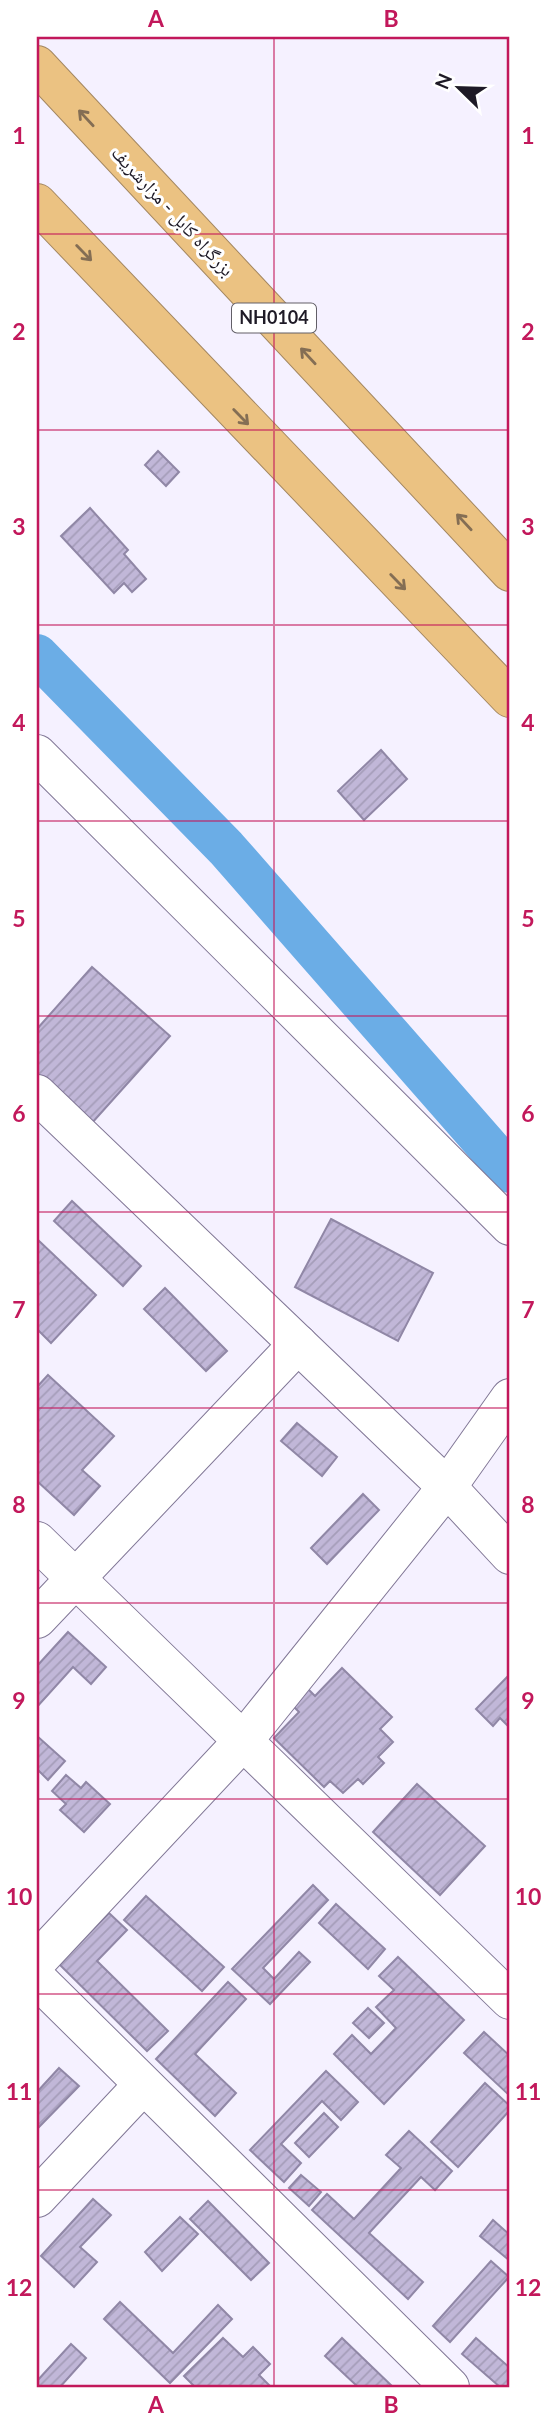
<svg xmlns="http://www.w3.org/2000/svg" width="547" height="2424" font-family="Lato,'Noto Naskh Arabic',sans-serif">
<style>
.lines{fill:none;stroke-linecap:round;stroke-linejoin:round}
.canal{stroke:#6bade6;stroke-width:42}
.building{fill:url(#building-hatch);stroke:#9087a6;stroke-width:2}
.minor-casing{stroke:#817796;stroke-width:40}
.highway-casing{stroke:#a38762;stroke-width:40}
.minor{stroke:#fff;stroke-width:38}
.highway{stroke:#ebc282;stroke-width:38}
.oneway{stroke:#846e54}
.grid{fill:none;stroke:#c2185b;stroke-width:2;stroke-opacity:0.55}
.labels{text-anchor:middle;stroke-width:6;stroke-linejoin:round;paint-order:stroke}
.shield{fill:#fff;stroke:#625f67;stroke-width:2}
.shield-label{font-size:18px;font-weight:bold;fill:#1e1a26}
.street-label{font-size:19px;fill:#1e1a26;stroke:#fff}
.neatline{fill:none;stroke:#c2185b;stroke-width:2.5}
.grid-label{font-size:23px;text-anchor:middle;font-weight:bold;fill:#c2185b}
</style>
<defs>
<pattern id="building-hatch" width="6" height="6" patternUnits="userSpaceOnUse" patternTransform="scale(1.75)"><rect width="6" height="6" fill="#c1b7d8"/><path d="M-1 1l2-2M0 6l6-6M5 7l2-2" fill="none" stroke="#a59db9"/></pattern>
</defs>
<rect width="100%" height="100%" fill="#f5f1ff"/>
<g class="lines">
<polyline class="canal" points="37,655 226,848 510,1172"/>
</g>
<g class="building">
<polygon points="158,451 179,472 166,486 145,465"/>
<polygon points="90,508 128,550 124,554 146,579 132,592 124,583 114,593 61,536"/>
<polygon points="381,750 407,779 364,820 338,791"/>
<polygon points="92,967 170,1036 91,1124 37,1076 37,1029"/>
<polygon points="72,1201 141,1266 123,1286 54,1221"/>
<polygon points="331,1219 433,1273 398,1341 295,1287"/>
<polygon points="37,1239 96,1295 51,1343 37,1329"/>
<polygon points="165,1288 227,1351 206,1371 144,1309"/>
<polygon points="48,1375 114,1436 82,1470 100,1486 74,1515 37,1481 37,1387"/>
<polygon points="297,1423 337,1457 322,1476 281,1441"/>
<polygon points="363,1494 379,1510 327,1564 311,1548"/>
<polygon points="68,1632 106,1667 91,1684 73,1667 37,1707 37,1666"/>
<polygon points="342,1668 392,1717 380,1729 393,1742 378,1757 384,1763 363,1784 358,1779 343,1793 330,1781 324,1787 274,1738 299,1712 291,1704 307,1688 315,1696"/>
<polygon points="510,1674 510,1728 500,1718 493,1726 476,1709"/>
<polygon points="37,1736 65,1761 48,1780 37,1769"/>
<polygon points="66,1775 81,1788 86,1782 110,1804 84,1832 60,1810 66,1804 52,1791"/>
<polygon points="417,1784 485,1846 440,1895 373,1832"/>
<polygon points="313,1885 328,1900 263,1968 274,1979 299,1952 310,1962 270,2004 232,1969"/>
<polygon points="146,1896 224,1967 202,1991 124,1920"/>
<polygon points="336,1904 385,1949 368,1969 319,1923"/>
<polygon points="109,1913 127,1930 97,1961 168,2031 147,2051 59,1964"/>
<polygon points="398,1957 464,2020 384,2104 334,2054 352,2035 371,2054 396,2028 376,2007 394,1990 379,1976"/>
<polygon points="228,1982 246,1999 195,2054 236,2093 215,2116 156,2059"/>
<polygon points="368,2008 384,2023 369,2038 353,2023"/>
<polygon points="484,2032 510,2056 510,2096 464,2053"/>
<polygon points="59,2068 79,2086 38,2128 37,2092"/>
<polygon points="326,2071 358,2102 341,2120 322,2101 281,2144 301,2163 284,2182 250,2150"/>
<polygon points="485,2083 510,2106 510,2110 458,2167 431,2142"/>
<polygon points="324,2113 338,2127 309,2157 295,2143"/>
<polygon points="409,2131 452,2171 435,2190 421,2177 369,2233 423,2282 408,2299 312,2210 327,2194 354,2219 401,2168 386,2155"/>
<polygon points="301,2175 321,2192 309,2206 289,2188"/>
<polygon points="93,2199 111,2215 80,2247 97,2262 74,2287 41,2256"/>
<polygon points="208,2201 269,2263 251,2280 190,2219"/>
<polygon points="180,2217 198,2234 162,2271 145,2252"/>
<polygon points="493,2220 510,2235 510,2261 480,2236"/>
<polygon points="491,2261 509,2277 450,2342 433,2326"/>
<polygon points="120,2302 173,2353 218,2305 232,2319 170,2383 104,2319"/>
<polygon points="223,2338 243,2357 253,2347 270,2364 259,2375 270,2386 269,2387 195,2387 184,2376"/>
<polygon points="342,2338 393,2387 358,2387 325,2356"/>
<polygon points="476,2338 510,2368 510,2387 500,2387 462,2354"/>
<polygon points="71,2344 86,2358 60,2387 37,2387 37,2381"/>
</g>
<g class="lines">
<defs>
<g id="minor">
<polyline points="37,754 510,1226"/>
<polyline points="37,1094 447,1487 510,1555"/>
<polyline points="37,1541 510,2000"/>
<polyline points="37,1619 298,1344"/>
<polyline points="37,1961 243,1741 447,1487 510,1398"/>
<polyline points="37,1979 450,2387"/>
<polyline points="37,2198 143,2085"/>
</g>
<g id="highway">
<polyline points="37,65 510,572"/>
<polyline points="37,203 510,698"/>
</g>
</defs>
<use href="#minor" class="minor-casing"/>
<use href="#highway" class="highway-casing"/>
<use href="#minor" class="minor"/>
<use href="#highway" class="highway"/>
</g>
<defs><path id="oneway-shaft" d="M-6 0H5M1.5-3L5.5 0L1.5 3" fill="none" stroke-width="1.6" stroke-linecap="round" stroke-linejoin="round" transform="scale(1.75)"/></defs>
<g class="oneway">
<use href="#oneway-shaft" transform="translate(86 118) rotate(-133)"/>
<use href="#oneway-shaft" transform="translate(84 253) rotate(46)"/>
<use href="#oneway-shaft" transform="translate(308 356) rotate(-133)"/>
<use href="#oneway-shaft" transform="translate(241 417) rotate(46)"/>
<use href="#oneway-shaft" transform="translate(464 522) rotate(-133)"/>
<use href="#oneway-shaft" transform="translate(398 582) rotate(46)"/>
</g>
<path class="grid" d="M274 37V2387M37 234H510M37 430H510M37 625H510M37 821H510M37 1016H510M37 1212H510M37 1408H510M37 1603H510M37 1799H510M37 1994H510M37 2190H510"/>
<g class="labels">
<rect class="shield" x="232" y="303.5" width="84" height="29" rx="5"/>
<g class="shield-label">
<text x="274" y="324">NH0104</text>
</g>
<g class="street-label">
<text transform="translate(173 211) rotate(47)" y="7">بزرگراه کابل - مزارشریف</text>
</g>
</g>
<rect width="547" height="2424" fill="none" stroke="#ffffff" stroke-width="77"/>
<g transform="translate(459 88) rotate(293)" stroke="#ffffff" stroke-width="5" paint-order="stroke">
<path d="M0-5L12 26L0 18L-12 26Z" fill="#1e1a26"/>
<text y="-10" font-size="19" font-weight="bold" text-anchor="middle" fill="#1e1a26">N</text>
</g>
<rect x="38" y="38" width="470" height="2348" class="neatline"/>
<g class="grid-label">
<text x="156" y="27">A</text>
<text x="391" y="27">B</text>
<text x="19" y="144">1</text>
<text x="528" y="144">1</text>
<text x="19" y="340">2</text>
<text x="528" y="340">2</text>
<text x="19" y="535">3</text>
<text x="528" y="535">3</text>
<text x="19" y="731">4</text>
<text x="528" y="731">4</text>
<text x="19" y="927">5</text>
<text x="528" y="927">5</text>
<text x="19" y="1122">6</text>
<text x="528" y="1122">6</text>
<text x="19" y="1318">7</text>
<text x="528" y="1318">7</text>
<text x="19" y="1513">8</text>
<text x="528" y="1513">8</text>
<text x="19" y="1709">9</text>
<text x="528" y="1709">9</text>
<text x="19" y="1905">10</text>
<text x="528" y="1905">10</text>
<text x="19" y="2100">11</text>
<text x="528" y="2100">11</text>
<text x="19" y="2296">12</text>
<text x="528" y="2296">12</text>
<text x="156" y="2413">A</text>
<text x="391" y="2413">B</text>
</g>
</svg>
